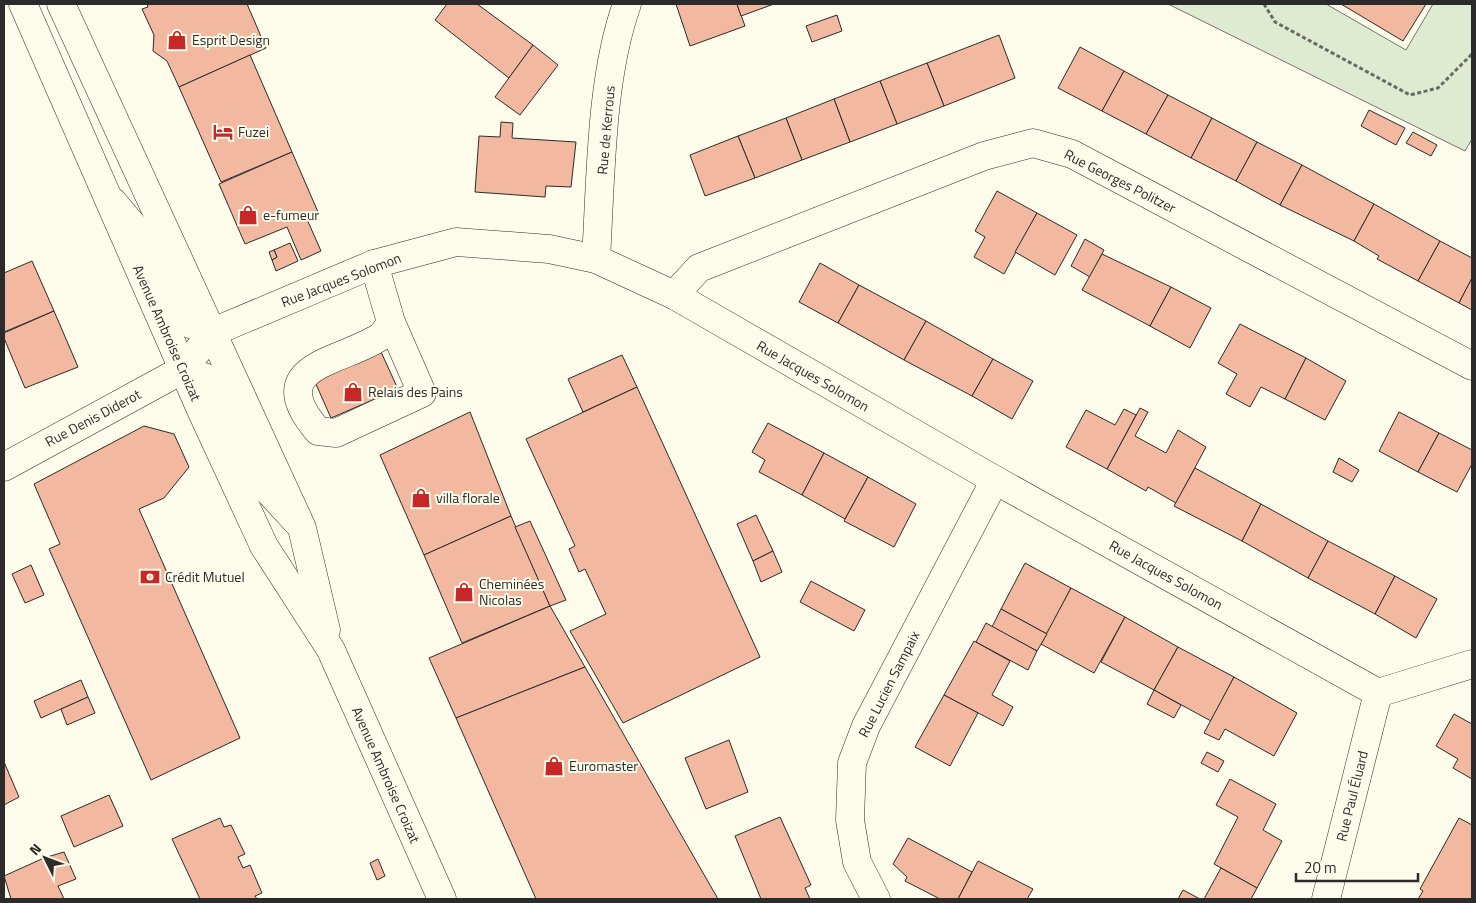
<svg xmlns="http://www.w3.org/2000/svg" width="1476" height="903" font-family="'Titillium Web',sans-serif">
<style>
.green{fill:#deebd1;stroke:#74746e}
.building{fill:#f2b8a0;stroke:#2b2b2b}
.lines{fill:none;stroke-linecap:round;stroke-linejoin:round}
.minor-casing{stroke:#2b2b2b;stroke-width:29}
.major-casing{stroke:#2b2b2b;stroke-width:29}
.path{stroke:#6a6964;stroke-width:3;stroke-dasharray:4 2.5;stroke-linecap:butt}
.minor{stroke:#fdfbea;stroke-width:28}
.major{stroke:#fdfbea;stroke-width:28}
.fence{stroke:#2b2b2b;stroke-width:1;stroke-dasharray:6 2.5;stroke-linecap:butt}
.labels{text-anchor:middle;stroke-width:4;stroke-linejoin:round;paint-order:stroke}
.poi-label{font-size:14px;fill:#2b2b2b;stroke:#fdfbea;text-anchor:start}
.street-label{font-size:14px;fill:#2b2b2b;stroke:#fdfbea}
</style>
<rect width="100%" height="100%" fill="#fdfbea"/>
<polygon class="green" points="1168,4 1326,4 1406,50 1433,4 1472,4 1472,139 1465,151"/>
<g class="building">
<polygon points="147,4 247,4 266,48 179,87 167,61 153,51 154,35 142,9 148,7"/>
<polygon points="447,4 477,4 533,45 509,78 435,20"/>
<polygon points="676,4 737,4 745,26 690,46"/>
<polygon points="737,4 774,4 741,16"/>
<polygon points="1341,4 1426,4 1403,41"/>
<polygon points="837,15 842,31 812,42 806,26"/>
<polygon points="999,35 1015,78 944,106 927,63"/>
<polygon points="533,45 558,65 520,115 495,97"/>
<polygon points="1080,47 1124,71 1102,111 1058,88"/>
<polygon points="250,55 292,152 221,182 179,87"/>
<polygon points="927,63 944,106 897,124 880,81"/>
<polygon points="1124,71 1168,95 1146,134 1102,111"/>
<polygon points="880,81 897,124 850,142 834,99"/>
<polygon points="1168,95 1212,118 1191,158 1146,134"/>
<polygon points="834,99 850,142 802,160 786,118"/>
<polygon points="1369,110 1405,128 1396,145 1361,126"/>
<polygon points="786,118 802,160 755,178 738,136"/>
<polygon points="1212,118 1257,142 1236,181 1191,158"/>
<polygon points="501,122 513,123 512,138 576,142 571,187 546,186 545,197 475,192 479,136 500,137"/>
<polygon points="1413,132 1437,145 1431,156 1406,143"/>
<polygon points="738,136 755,178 705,196 690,155"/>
<polygon points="1257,142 1302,165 1280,205 1236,181"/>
<polygon points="292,152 318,212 306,217 321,251 301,260 287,227 245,244 219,184"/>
<polygon points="1302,165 1374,204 1354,241 1280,205"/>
<polygon points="997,191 1037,213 1004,274 974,257 985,237 975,231"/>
<polygon points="1374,204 1440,241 1418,281 1377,259 1379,256 1354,241"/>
<polygon points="1037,213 1077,235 1055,275 1015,252"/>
<polygon points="1085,239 1104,250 1090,277 1071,266"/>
<polygon points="1440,241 1472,258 1472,278 1459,303 1418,281"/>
<polygon points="290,243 298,261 276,271 272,260 277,257 274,250"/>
<polygon points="274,250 277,257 272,260 269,252"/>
<polygon points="1102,254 1171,287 1150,326 1082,290"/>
<polygon points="32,261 54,311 4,332 4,273"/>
<polygon points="820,263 859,285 838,323 799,302"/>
<polygon points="1472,278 1472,310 1459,303"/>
<polygon points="859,285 926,321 904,360 838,323"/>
<polygon points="1171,287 1211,308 1190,348 1150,326"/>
<polygon points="54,311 78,367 25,388 4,338 4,333"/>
<polygon points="926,321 993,359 972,396 904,360"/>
<polygon points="1240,324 1306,358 1285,399 1261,387 1250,407 1226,394 1237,374 1218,363"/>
<polygon points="381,352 398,389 331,418 315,382"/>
<polygon points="622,355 637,387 583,412 568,379"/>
<polygon points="1306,358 1346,381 1325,420 1285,399"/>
<polygon points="993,359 1033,381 1012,419 972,396"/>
<polygon points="637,387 760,657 623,723 570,631 606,614 585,569 579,572 569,549 575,546 526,439"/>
<polygon points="1140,408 1148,412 1135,436 1166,453 1178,430 1206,447 1176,503 1148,487 1146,491 1107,469"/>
<polygon points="1124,409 1136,415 1107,469 1066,447 1086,410 1115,425"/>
<polygon points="470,412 511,516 424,555 380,455"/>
<polygon points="1399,412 1439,433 1418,472 1379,451"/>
<polygon points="768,423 824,453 802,495 759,472 765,460 752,452"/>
<polygon points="144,426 174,434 189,467 164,498 139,509 240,738 151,780 49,549 60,544 34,484"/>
<polygon points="1439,433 1472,450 1472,464 1457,492 1418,472"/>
<polygon points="824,453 868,477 845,519 802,495"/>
<polygon points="1339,458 1359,470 1352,482 1333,472"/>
<polygon points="1195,468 1261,504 1242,541 1174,506"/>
<polygon points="868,477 916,504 894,547 844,521"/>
<polygon points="1261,504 1328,541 1308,578 1242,541"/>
<polygon points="756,515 773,551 753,561 737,524"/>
<polygon points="511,516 550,606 462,643 424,555"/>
<polygon points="530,521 566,600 550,606 515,527"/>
<polygon points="1328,541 1395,576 1375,614 1308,578"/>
<polygon points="773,551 782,572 761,582 753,561"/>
<polygon points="1025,563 1071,588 1047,634 1001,609"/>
<polygon points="31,565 44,595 25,603 12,574"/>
<polygon points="1395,576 1437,599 1416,638 1375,614"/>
<polygon points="811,581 865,610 854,631 800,602"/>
<polygon points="1071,588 1125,617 1094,673 1041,644"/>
<polygon points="550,606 585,667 456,718 429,658"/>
<polygon points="1001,609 1047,634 1037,651 992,627"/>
<polygon points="1125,617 1178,647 1154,690 1101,662"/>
<polygon points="986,623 1037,651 1028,670 976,642"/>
<polygon points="974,641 1010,661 992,695 1013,707 1003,726 944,695"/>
<polygon points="1178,647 1234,677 1211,721 1154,690"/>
<polygon points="585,667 718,899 536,899 456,718"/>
<polygon points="1234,677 1297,713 1274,756 1225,729 1219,740 1204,733"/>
<polygon points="81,680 88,697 41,718 34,701"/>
<polygon points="1154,690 1181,705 1174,718 1147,704"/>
<polygon points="944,695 978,713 950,766 915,747"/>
<polygon points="88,697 95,713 67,725 61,709"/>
<polygon points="1454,714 1472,724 1472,779 1453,768 1458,759 1436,746"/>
<polygon points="729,740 748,792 706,809 685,758"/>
<polygon points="1207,752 1224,761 1218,772 1201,763"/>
<polygon points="4,762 19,797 4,805"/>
<polygon points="1230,779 1276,804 1263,830 1282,841 1257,888 1214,864 1238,817 1216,805"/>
<polygon points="109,795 123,826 74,847 61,816"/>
<polygon points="780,817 811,885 805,888 810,899 761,899 735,836"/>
<polygon points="220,818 224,827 231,825 245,854 238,857 243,868 250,865 262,893 255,896 257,899 200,899 172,839"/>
<polygon points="1459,818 1472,825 1472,899 1418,899 1423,891 1420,889"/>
<polygon points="908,838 972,872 958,899 940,899 905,881 907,877 893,864"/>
<polygon points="64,852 76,879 58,886 64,899 11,899 4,876 44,858"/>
<polygon points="378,859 385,876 377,880 370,863"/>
<polygon points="978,861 1033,889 1027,899 958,899"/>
<polygon points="1221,868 1257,888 1251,899 1204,899"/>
<polygon points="1183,890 1200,899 1178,899"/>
</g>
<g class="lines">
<defs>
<g id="minor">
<polyline points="113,202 155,252 185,322 213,332"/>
<path d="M596 259C601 178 600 80 627 4"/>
<path d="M374 264 391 322 422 393 336 433 318 431C261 365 340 363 380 337 384 334 388 327 391 322"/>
<polyline points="674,295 699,268 984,156 1033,143 1072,154 1472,366"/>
<polyline points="182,370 210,379 254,475 297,522"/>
<polyline points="4,467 182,370 213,332 374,264 456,242 549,249 596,259 674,295 995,480 1378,693"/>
<polyline points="1378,693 1472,664"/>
<polyline points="876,899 857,862 850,820 852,763 866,726 995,480"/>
<polyline points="1326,899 1378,693"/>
</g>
<g id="major">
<polyline points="23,4 201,410 264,546 331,650 442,899"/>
<polyline points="61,4 302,528 326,630"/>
</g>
</defs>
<use href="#minor" class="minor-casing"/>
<use href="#major" class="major-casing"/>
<polyline class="path" points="1264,4 1275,22 1410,95 1438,88 1472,54"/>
<use href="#minor" class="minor"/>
<use href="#major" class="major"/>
<polyline class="fence" points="1472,160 1472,163"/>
</g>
<defs>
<symbol id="shop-bare" viewBox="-9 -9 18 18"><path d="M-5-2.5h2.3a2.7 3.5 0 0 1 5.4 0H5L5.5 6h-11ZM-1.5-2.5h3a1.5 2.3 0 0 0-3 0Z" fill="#c62828" stroke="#fdfbea" stroke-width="2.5" paint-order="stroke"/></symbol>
<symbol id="hotel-bare" viewBox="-9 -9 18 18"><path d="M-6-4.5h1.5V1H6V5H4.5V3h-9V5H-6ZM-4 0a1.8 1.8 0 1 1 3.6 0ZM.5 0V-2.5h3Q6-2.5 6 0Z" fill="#c62828" stroke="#fdfbea" stroke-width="2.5" paint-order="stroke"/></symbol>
<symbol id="bank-bare" viewBox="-9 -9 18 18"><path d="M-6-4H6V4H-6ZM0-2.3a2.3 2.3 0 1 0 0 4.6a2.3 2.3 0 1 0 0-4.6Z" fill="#c62828" stroke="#fdfbea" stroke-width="2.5" paint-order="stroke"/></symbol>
</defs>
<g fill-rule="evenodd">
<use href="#shop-bare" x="163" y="26" width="28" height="28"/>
<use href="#hotel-bare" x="209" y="118" width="28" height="28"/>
<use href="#shop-bare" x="234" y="201" width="28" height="28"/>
<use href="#shop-bare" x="339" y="378" width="28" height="28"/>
<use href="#shop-bare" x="407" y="484" width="28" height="28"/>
<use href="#bank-bare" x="136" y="563" width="28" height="28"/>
<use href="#shop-bare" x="450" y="578" width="28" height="28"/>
<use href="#shop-bare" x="540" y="752" width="28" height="28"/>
</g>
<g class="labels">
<g class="poi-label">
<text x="192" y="45">Esprit Design</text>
<text x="238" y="137">Fuzei</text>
<text x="263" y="220">e-fumeur</text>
<text x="368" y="397">Relais des Pains</text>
<text x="436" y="503">villa florale</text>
<text x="165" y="582">Crédit Mutuel</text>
<text x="479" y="589">Cheminées<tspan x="479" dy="16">Nicolas</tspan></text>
<text x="569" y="771">Euromaster</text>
</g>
<g class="street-label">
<text transform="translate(606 130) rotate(-85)" y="5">Rue de Kerrous</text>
<text transform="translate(1120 181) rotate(27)" y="5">Rue Georges Politzer</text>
<text transform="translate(341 280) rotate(-21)" y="5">Rue Jacques Solomon</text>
<text transform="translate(167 333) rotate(66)" y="5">Avenue Ambroise Croizat</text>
<text transform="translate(813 376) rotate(30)" y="5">Rue Jacques Solomon</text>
<text transform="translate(93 418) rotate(-28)" y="5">Rue Denis Diderot</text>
<text transform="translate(1166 575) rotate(29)" y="5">Rue Jacques Solomon</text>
<text transform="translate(889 684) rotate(-63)" y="5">Rue Lucien Sampaix</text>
<text transform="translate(386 775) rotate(66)" y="5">Avenue Ambroise Croizat</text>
<text transform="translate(1352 796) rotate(-76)" y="5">Rue Paul Éluard</text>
</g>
</g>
<rect width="1476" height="903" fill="none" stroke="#2b2b2b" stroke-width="10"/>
<g transform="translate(45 858) rotate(312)" stroke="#fdfbea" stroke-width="4" paint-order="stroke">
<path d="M0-4L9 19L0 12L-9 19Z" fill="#2b2b2b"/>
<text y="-8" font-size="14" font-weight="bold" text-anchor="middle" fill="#2b2b2b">N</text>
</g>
<path d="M1296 873v8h122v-8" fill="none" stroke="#2b2b2b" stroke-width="2.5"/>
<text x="1304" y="873" font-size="15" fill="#2b2b2b" stroke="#fdfbea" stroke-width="4" paint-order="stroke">20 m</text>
</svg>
